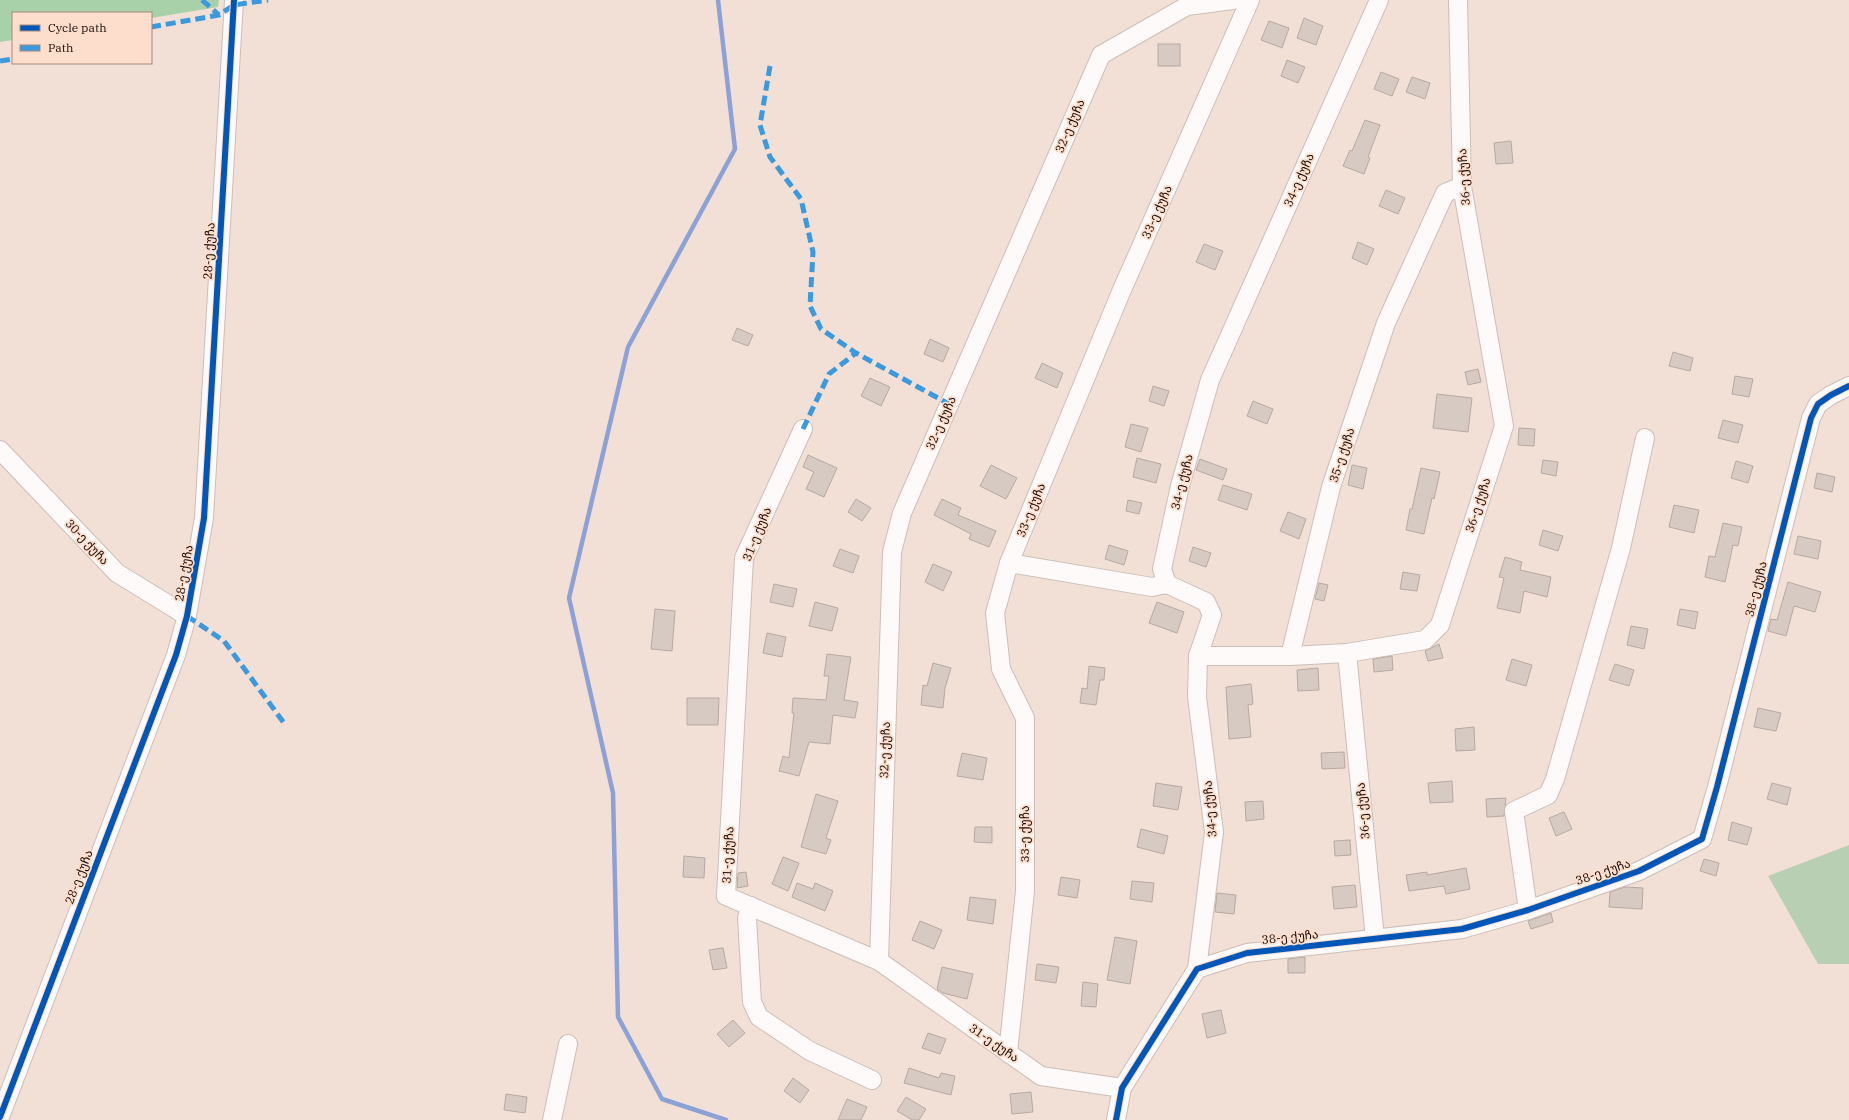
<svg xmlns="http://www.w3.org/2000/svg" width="1849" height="1120" font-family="'IBM Plex Serif','Noto Sans Georgian',serif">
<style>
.green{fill:#b8cfb3}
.forest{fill:#a8d1a9}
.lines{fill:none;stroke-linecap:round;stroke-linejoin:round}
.stream{stroke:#8ca1d6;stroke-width:4.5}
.building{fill:#d7cac2;stroke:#b7a9a2}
.minor-casing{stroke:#ccbeb7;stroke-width:20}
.minor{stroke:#fdfaf9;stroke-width:18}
.quiet{stroke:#3b99dd;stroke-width:5;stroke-dasharray:10 5;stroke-linecap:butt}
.cycleway-casing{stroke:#fdddcc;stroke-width:8}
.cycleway{stroke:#0057b8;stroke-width:6}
.labels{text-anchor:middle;stroke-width:3.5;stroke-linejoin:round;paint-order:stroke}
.street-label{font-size:12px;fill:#170c07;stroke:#fdddcc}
</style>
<rect width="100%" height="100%" fill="#f2e0d7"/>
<polygon class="green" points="1849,845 1849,964 1818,964 1768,876"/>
<polygon class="forest" points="0,0 219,0 218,7 151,18 151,13 13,13 13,40 0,42"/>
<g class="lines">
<polyline class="stream" points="718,0 735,149 628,347 569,598 613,793 618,1017 662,1099 726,1120"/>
</g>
<g class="building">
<polygon points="1304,18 1323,26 1316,45 1297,38"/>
<polygon points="1269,21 1289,28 1282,48 1261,40"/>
<rect x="1158" y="44" width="22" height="22"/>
<polygon points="1287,60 1305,67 1298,83 1281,76"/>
<polygon points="1381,72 1399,79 1392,96 1374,89"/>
<polygon points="1412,77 1430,83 1425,99 1406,92"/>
<polygon points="1365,120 1380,125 1368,157 1370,158 1364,174 1343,166 1350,150 1352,151"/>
<polygon points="1511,141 1513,163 1496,164 1494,143"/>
<polygon points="1386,190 1405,198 1398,214 1379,206"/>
<polygon points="1358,242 1374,249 1367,265 1352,258"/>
<polygon points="1204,244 1223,251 1215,270 1196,262"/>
<polygon points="737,328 753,335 748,346 732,340"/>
<polygon points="930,339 949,348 943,362 924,354"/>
<polygon points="1673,352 1693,358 1690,371 1669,366"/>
<polygon points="1042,363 1063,373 1057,388 1035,378"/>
<polygon points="1478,369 1481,382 1468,385 1465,372"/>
<polygon points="1735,376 1753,379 1749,397 1732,394"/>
<polygon points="870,378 890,387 881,406 861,396"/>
<polygon points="1153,386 1169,391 1164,406 1149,401"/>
<polygon points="1437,394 1472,398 1468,432 1433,428"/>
<polygon points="1253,401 1273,409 1267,424 1247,416"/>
<polygon points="1723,420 1743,425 1738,443 1718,438"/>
<polygon points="1131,424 1148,428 1141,452 1125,447"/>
<polygon points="1519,428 1535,429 1534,446 1518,445"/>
<polygon points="808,455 837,468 824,497 806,489 814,472 803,467"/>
<polygon points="1137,458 1161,464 1156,483 1133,477"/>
<polygon points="1200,459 1227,469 1223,480 1196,470"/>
<polygon points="1543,460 1558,462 1556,476 1541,473"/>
<polygon points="1736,461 1753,466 1748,483 1731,478"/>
<polygon points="991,465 1017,478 1006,499 980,486"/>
<polygon points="1352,465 1367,468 1363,489 1348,485"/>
<polygon points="1421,468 1440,472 1434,499 1432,498 1424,534 1406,530 1410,509 1412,509"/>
<polygon points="1817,473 1835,477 1832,492 1814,488"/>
<polygon points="1223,485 1252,494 1247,510 1218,500"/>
<polygon points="856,499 871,508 862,521 848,512"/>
<polygon points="942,499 961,508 958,515 996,531 989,547 969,539 971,534 934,515"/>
<polygon points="1128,500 1142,503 1139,514 1126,511"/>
<polygon points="1674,505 1699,510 1694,533 1669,527"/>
<polygon points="1288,512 1306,519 1299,539 1280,531"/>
<polygon points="1723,523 1742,527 1738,546 1733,545 1725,582 1705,577 1709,556 1715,557"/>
<polygon points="1543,530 1563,536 1558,551 1539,545"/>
<polygon points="1798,536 1821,541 1818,559 1794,554"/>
<polygon points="1109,545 1128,551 1124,565 1105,559"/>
<polygon points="1193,547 1211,553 1206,567 1189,561"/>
<polygon points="840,549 859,556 853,573 833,566"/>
<polygon points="1505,557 1522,562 1520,570 1551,577 1547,597 1524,591 1520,613 1497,608 1504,578 1499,577"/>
<polygon points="933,564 952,572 943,591 925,582"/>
<polygon points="1403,572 1420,575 1417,591 1400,589"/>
<polygon points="1788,582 1821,592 1815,612 1794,606 1786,636 1768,631 1771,619 1777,620"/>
<polygon points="1319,583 1328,585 1324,601 1315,599"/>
<polygon points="774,584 797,589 793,607 770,602"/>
<polygon points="815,602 838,608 832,631 809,626"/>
<polygon points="1157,602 1184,612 1177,633 1149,623"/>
<polygon points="655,609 675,611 672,651 651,649"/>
<polygon points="1680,609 1698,612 1695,629 1677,625"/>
<polygon points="1631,626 1648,629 1644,649 1627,645"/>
<polygon points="767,633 786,637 782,657 763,653"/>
<polygon points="1439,644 1443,658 1428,661 1425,651"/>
<polygon points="827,654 851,657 844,700 858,702 855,718 833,715 830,744 809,742 799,776 779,771 783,756 789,758 794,713 792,713 793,698 826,700 829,676 824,676"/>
<polygon points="1392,656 1393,670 1374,672 1373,659"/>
<polygon points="1512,659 1532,665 1526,686 1506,680"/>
<polygon points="933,663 951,668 945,688 943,708 921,705 923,685 927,686"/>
<polygon points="1615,664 1634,670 1629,686 1609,680"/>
<polygon points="1089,666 1105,668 1104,680 1100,680 1096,705 1080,703 1082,688 1087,689"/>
<polygon points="1318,668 1319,690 1298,691 1297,670"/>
<polygon points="1251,684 1253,704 1248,705 1251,737 1229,739 1226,687"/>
<polygon points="687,698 719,698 718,725 687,725"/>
<polygon points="1758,708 1781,713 1776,731 1754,727"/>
<polygon points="1474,727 1475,750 1456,751 1455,729"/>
<polygon points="1344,752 1345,768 1322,769 1321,753"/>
<polygon points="962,753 987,758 983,780 957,776"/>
<polygon points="1452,781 1453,802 1430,803 1428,783"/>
<polygon points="1156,783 1182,787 1178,810 1153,806"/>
<polygon points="1772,783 1791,788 1787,805 1767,799"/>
<polygon points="816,794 838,801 826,838 831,840 826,854 801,847"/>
<polygon points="1506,798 1504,816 1487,817 1486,799"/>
<polygon points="1263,801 1264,819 1246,821 1245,802"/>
<polygon points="1564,812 1572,829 1556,836 1549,818"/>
<polygon points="1732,822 1752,828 1747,845 1728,840"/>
<polygon points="975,827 992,827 992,843 974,842"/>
<polygon points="1141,829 1168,836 1164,854 1137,847"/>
<polygon points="1350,840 1351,855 1335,856 1334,841"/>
<polygon points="684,856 705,858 704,878 683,877"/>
<polygon points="783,857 799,863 788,891 772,884"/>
<polygon points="1704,859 1719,863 1716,876 1700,871"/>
<polygon points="1466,868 1470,889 1446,894 1444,886 1409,891 1406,875 1427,872 1427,875"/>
<polygon points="746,872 748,886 737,888 738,873"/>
<polygon points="1061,877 1080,880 1077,898 1058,895"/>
<polygon points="1132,881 1154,883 1152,902 1130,899"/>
<polygon points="797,883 813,889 815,883 833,891 825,911 792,897"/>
<polygon points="1355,885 1357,907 1334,909 1332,887"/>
<polygon points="1625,887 1643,888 1642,909 1609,907 1610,892"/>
<polygon points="1217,893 1236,895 1234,914 1215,912"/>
<polygon points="970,897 996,900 993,924 967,920"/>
<polygon points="1551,913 1553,922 1531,929 1528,921"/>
<polygon points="920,921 942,930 934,949 912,940"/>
<polygon points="1115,937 1137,941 1130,984 1107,980"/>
<polygon points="723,948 727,968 713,970 709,950"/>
<polygon points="1305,957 1305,973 1288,973 1288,959"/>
<polygon points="1037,964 1059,967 1056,983 1035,980"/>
<polygon points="942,967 973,974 967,999 943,993 937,989"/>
<polygon points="1083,982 1098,984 1096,1007 1081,1006"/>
<polygon points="1221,1010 1226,1033 1207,1038 1202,1014"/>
<polygon points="733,1020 745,1033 729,1047 717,1034"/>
<polygon points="928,1033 946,1039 940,1054 922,1048"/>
<polygon points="909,1068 939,1078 941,1073 955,1076 951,1095 904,1083"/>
<polygon points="793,1078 809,1090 800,1103 784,1091"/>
<polygon points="1031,1092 1033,1112 1012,1114 1010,1094"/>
<polygon points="506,1094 527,1097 525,1113 504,1110"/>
<polygon points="906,1097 926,1109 919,1120 912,1120 897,1111"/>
<polygon points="847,1099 867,1107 861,1120 838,1120"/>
</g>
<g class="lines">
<defs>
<g id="minor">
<polyline points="803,429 744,558 726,896 879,961 1041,1076 1122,1088"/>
<polyline points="0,450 117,573 187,616"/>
<polyline points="1009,563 1152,587 1167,584"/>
<polyline points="1347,653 1375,939"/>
<polyline points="1198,656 1290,656 1331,487 1386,323 1445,193 1462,186"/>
<polyline points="1290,656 1347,653 1425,640 1440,625 1504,426 1462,186 1458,0"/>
<polyline points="751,906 747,918 752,1002 759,1017 810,1051 872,1080"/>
<polyline points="1528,910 1514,811 1548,795 1555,779 1621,548 1645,438"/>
<polyline points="879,961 892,552 902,513 1101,55 1187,6 1233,0"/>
<polyline points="1197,969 1214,832 1197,697 1198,656 1212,615 1206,602 1167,584 1162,569 1180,486 1210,380 1379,0"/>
<polyline points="1008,1053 1025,891 1025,718 1001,669 995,613 1009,563 1121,292 1250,0"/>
<polyline points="0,1117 176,655 187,616 204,518 234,0"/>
<polyline points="552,1120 568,1044"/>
<polyline points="1116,1120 1122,1088 1197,969 1247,953 1462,929 1528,910 1639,871 1702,839 1717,787 1811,418 1818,404 1831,395 1849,386"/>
</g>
</defs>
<use href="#minor" class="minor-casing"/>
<use href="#minor" class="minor"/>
<g class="quiet">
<polyline points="202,0 219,15"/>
<polyline points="151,27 219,15 234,5 268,0"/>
<polyline points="0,61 13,59"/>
<polyline points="770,66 760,125 770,157 801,199 813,252 810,306 821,329 856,353 949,404"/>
<polyline points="803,429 829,374 856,353"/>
<polyline points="187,616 224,641 284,723"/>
</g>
<defs>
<g id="cycleway">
<polyline points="0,1117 176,655 187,616 204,518 234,0"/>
<polyline points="1116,1120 1122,1088 1197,969 1247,953 1462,929 1528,910 1639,871 1702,839 1717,787 1811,418 1818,404 1831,395 1849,386"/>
</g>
</defs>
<use href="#cycleway" class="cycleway-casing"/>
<use href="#cycleway" class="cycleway"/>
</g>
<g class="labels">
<g class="street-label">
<text transform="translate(1070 126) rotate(-67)" y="4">32-ე ქუჩა</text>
<text transform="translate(1464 177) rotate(-94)" y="4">36-ე ქუჩა</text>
<text transform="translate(1299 180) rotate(-66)" y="4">34-ე ქუჩა</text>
<text transform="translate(1157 212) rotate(-66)" y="4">33-ე ქუჩა</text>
<text transform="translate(209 251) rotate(-87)" y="4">28-ე ქუჩა</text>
<text transform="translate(941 423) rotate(-66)" y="4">32-ე ქუჩა</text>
<text transform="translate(1342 455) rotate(-72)" y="4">35-ე ქუჩა</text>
<text transform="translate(1182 482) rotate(-76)" y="4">34-ე ქუჩა</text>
<text transform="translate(1478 505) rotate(-72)" y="4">36-ე ქუჩა</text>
<text transform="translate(1031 510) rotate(-68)" y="4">33-ე ქუჩა</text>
<text transform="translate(757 534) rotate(-68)" y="4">31-ე ქუჩა</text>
<text transform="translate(87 542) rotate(47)" y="4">30-ე ქუჩა</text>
<text transform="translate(184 573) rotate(-80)" y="4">28-ე ქუჩა</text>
<text transform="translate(1756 589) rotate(-76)" y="4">38-ე ქუჩა</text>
<text transform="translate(885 750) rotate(-88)" y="4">32-ე ქუჩა</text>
<text transform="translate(1210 809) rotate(-95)" y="4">34-ე ქუჩა</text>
<text transform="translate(1363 811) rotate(-95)" y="4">36-ე ქუჩა</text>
<text transform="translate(1025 834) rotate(-90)" y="4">33-ე ქუჩა</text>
<text transform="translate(728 855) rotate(-87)" y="4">31-ე ქუჩა</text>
<text transform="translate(1603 872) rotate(-19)" y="4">38-ე ქუჩა</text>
<text transform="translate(79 877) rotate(-69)" y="4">28-ე ქუჩა</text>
<text transform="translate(1290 937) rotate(-6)" y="4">38-ე ქუჩა</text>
<text transform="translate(994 1043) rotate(35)" y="4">31-ე ქუჩა</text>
</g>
</g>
<rect x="12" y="12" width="140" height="52" fill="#fdddcc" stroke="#a1897d"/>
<rect x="20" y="25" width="20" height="6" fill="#0057b8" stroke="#a1897d"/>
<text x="48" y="32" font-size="12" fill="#170c07">Cycle path</text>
<rect x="20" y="45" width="20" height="6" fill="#3b99dd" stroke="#a1897d"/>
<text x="48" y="52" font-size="12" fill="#170c07">Path</text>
</svg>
